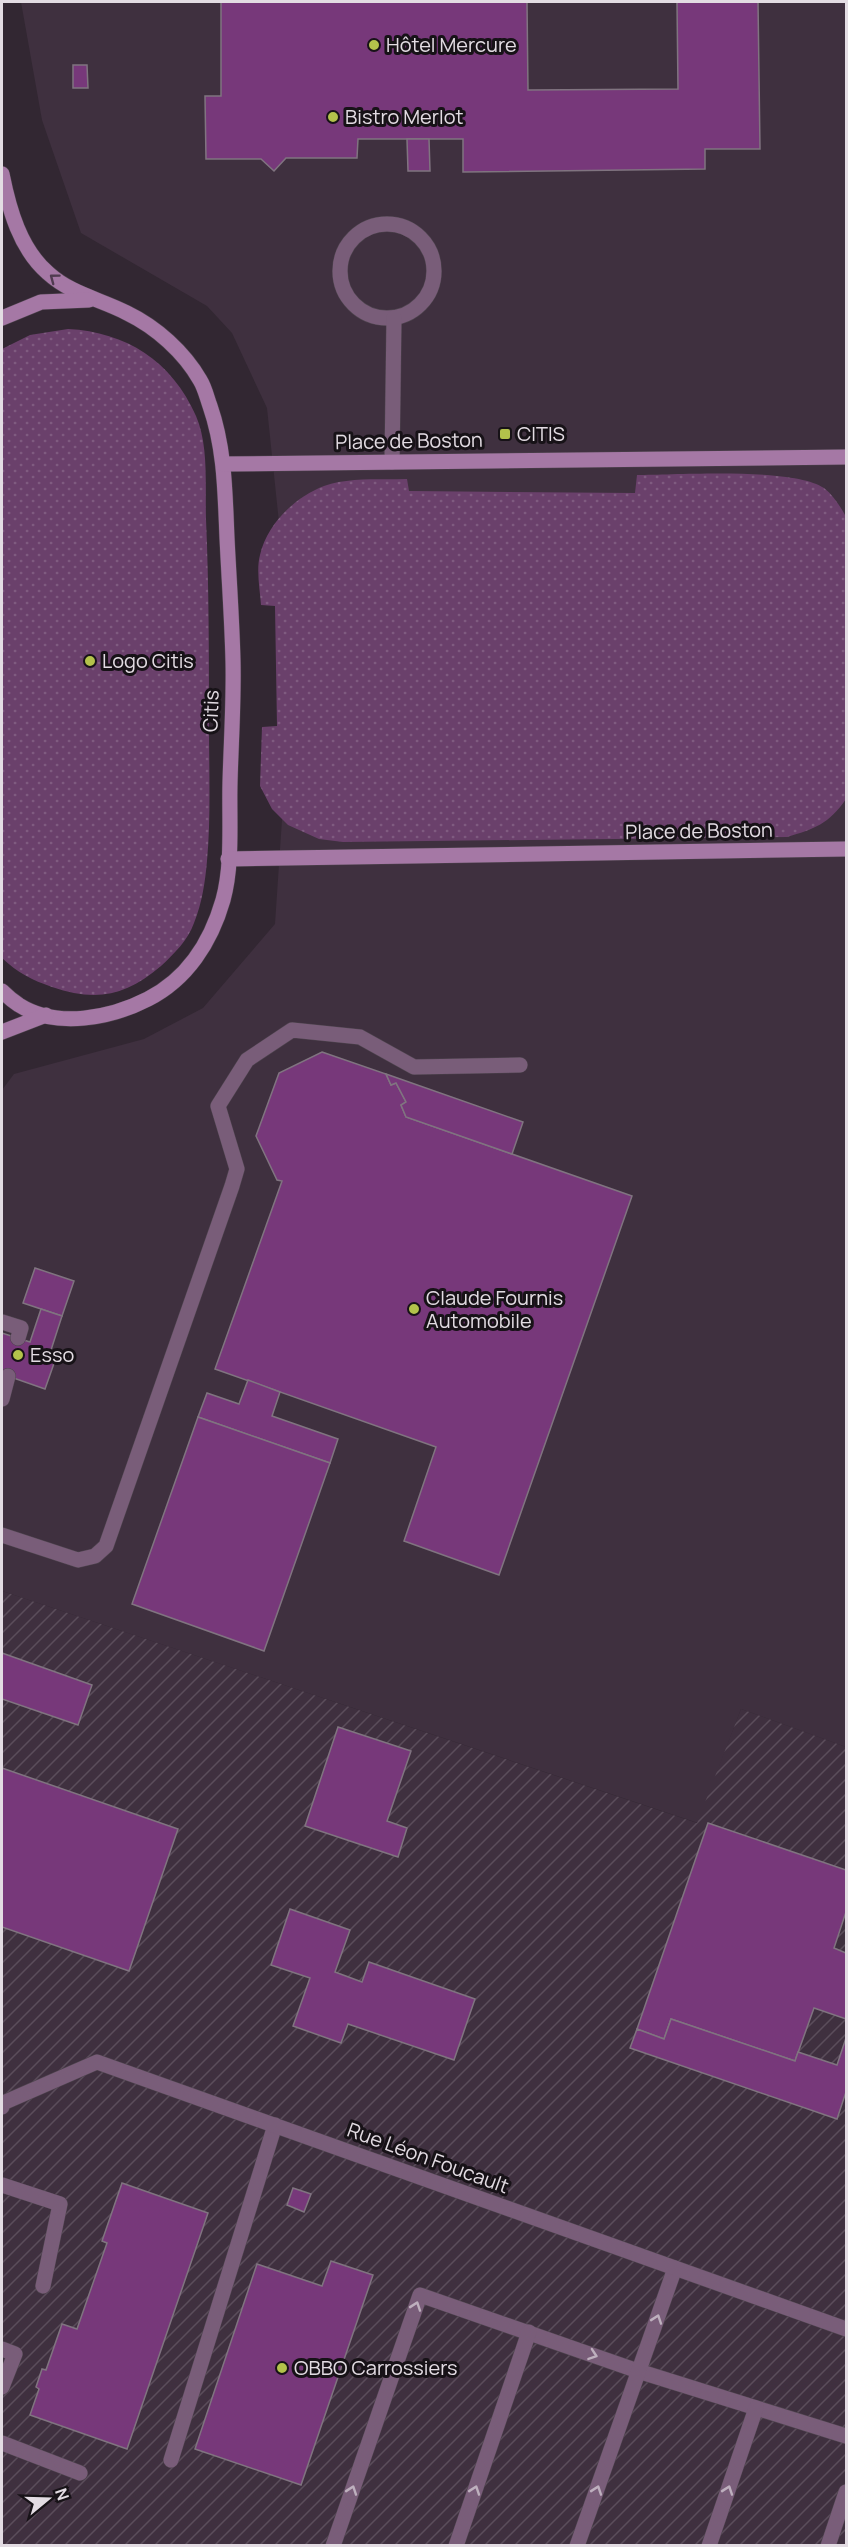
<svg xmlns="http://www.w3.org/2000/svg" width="848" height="2547" font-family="Manrope,sans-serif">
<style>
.built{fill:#3f303f}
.industrial{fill:url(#industrial-furrows)}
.grass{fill:url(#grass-dots)}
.building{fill:#77387a;stroke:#807480;stroke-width:1.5}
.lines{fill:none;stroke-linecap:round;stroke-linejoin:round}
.lane-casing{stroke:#4e444e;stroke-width:16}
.street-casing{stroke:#4e444e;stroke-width:16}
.secondary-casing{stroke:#4e444e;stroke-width:16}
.lane{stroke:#795d79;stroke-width:15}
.street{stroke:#795d79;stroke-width:15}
.secondary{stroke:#a578a5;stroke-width:15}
.oneway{stroke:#503b50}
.oneway2{stroke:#beb0be}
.poi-dot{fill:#b3c24b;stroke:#171217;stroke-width:2}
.labels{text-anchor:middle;stroke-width:6;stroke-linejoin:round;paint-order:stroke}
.poi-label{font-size:20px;fill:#e3dce3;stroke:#171217;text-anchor:start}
.street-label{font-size:20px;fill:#e3dce3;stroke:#171217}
</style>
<defs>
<pattern id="industrial-furrows" width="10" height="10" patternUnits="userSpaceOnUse" patternTransform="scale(1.5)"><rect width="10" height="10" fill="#3f303f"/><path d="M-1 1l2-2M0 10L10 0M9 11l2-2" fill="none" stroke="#5b4d5b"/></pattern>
<pattern id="grass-dots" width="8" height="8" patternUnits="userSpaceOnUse" patternTransform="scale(1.5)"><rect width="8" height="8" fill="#6a406b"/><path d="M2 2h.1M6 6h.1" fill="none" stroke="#7f5b80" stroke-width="1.8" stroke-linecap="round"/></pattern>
</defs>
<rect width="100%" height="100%" fill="#322732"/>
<polygon class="built" points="21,2 846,2 846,1747 741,1709 698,1823 2,1591 2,1090 14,1074 144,1039 203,1008 275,924 293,656 267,408 232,333 207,306 81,233 42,120"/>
<polygon class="industrial" points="2,1591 697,1823 741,1709 846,1747 846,2545 2,2546"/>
<g class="grass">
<path d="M68 329C126 332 172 361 196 416 209 446 205 487 206 519 209 588 209 656 209 724 209 770 211 816 207 861 205 883 202 903 194 923 188 940 174 954 161 966 126 996 96 1002 52 987 32 980 18 973 2 958V349L30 335Z"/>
<path d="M637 475C678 475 793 467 824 488 833 495 841 507 846 517V799C829 824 814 829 787 837L343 842 319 839 288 825 272 809 260 786 262 727 277 726 275 606 261 605C260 590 256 570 260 555 267 524 295 497 324 486 349 477 381 480 407 479L409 491 635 493Z"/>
</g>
<g class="building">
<polygon points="221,2 527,2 528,90 678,89 677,2 758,2 760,149 705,149 705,169 463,172 463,139 358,139 357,158 286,158 274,171 261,159 206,159 205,96 221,96"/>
<polygon points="73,65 87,65 88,88 73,88"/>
<polygon points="407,139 429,139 430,171 408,171"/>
<polygon points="322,1052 386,1074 391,1085 396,1083 406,1102 401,1105 406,1117 632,1196 499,1575 404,1541 436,1447 215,1369 282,1181 277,1180 256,1136 279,1073"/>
<polygon points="386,1074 523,1122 512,1154 406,1117 401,1105 406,1102 396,1083 391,1085"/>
<polygon points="35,1268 74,1281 62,1316 23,1303"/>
<polygon points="41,1309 62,1316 51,1350 58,1352 45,1389 2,1374 2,1333 30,1342"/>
<polygon points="248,1380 280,1392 272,1416 338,1439 330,1463 198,1417 207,1393 239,1404"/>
<polygon points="198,1417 330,1463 264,1651 132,1604"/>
<polygon points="2,1653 92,1685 78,1725 2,1699"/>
<polygon points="338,1727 411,1751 387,1821 407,1828 398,1857 305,1826"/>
<polygon points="2,1768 178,1829 129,1971 2,1927"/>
<polygon points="708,1823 846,1870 846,1912 834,1948 846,1953 846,2019 814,2008 795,2061 671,2019 664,2039 637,2029"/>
<polygon points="290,1909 350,1930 335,1972 362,1982 369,1962 475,1999 454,2060 348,2024 341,2043 293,2026 310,1978 271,1965"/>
<polygon points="671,2019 795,2061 798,2052 837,2065 846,2038 846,2092 837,2119 630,2048 637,2029 664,2039"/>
<polygon points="122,2183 208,2213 127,2449 30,2415 39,2389 36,2387 42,2369 46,2370 62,2324 77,2329 107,2243 102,2241"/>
<polygon points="293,2188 311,2194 304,2212 287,2205"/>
<polygon points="331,2261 373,2275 301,2485 195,2449 257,2264 322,2286"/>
</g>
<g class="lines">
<defs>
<g id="lane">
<circle cx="387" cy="271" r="47"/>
<polyline points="392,462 394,318"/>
<polyline points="2,1322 21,1328 18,1338"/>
<polyline points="2,1399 8,1376"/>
<polyline points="2,1535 78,1560 95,1556 106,1546 232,1186 237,1169 218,1106 247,1060 292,1030 360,1037 414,1067 520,1065"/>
<polyline points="2,2185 60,2204 43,2286"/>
<polyline points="2,2349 15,2354 2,2387"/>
<polyline points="2,2443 80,2473"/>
<polyline points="171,2460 275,2125"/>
<polyline points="333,2546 420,2295 638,2371 846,2436"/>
<polyline points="456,2546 529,2332"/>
<polyline points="577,2546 675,2268"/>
<polyline points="709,2546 756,2408"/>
<polyline points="828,2546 846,2492"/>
</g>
<polyline id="street" points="2,2107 3,2103 97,2062 846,2329"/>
<g id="secondary">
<path d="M2 174C9 209 20 249 48 273 71 294 100 299 127 313 156 327 184 352 200 380 205 388 207 398 210 406 225 449 225 493 227 538 229 579 232 620 233 661 234 701 231 743 230 783 229 821 233 864 223 900 211 942 187 979 148 999 111 1018 57 1029 19 1005 13 1001 7 996 2 991"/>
<polyline points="2,318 41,302 89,300"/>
<polyline points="223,464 846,457"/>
<polyline points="228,859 846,849"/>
<polyline points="2,1032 46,1015"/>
</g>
</defs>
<use href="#lane" class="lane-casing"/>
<use href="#street" class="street-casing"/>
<use href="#secondary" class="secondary-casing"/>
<use href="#lane" class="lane"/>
<use href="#street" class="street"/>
<use href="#secondary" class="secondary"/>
</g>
<defs><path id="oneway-chevron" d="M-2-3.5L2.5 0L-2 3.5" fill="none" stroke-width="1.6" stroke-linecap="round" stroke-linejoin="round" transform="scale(1.5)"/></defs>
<use class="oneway" href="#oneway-chevron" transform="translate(54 278) rotate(-143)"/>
<g class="oneway2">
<use href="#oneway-chevron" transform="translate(416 2306) rotate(-71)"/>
<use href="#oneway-chevron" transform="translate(657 2319) rotate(-71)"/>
<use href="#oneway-chevron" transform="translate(593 2355) rotate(19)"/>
<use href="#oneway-chevron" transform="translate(352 2490) rotate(-71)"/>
<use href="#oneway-chevron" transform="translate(475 2490) rotate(-71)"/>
<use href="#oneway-chevron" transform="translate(597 2490) rotate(-71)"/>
<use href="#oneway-chevron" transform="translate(728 2490) rotate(-71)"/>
</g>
<g class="poi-dot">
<circle cx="374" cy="45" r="6"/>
<circle cx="333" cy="117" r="6"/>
<rect x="499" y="428" width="12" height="12" rx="3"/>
<circle cx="90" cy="661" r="6"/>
<circle cx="414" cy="1309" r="6"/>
<circle cx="18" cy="1355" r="6"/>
<circle cx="282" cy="2368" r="6"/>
</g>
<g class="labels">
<g class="poi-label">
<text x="386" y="52">Hôtel Mercure</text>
<text x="345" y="124">Bistro Merlot</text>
<text x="517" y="441">CITIS</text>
<text x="102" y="668">Logo Citis</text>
<text x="426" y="1305">Claude Fournis<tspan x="426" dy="23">Automobile</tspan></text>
<text x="30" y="1362">Esso</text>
<text x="294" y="2375">OBBO Carrossiers</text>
</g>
<g class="street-label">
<text transform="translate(409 441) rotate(-1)" y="7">Place de Boston</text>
<text transform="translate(211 711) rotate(-88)" y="7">Citis</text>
<text transform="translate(699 831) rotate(-1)" y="7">Place de Boston</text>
<text transform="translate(428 2158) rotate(20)" y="7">Rue Léon Foucault</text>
</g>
</g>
<rect width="848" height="2547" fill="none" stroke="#e3dce3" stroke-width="6"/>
<g transform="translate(48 2499) rotate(71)" stroke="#171217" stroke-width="4.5" paint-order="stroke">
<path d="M0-4.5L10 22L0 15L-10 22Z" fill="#e3dce3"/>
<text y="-9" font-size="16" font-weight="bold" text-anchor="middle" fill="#e3dce3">N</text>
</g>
</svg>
